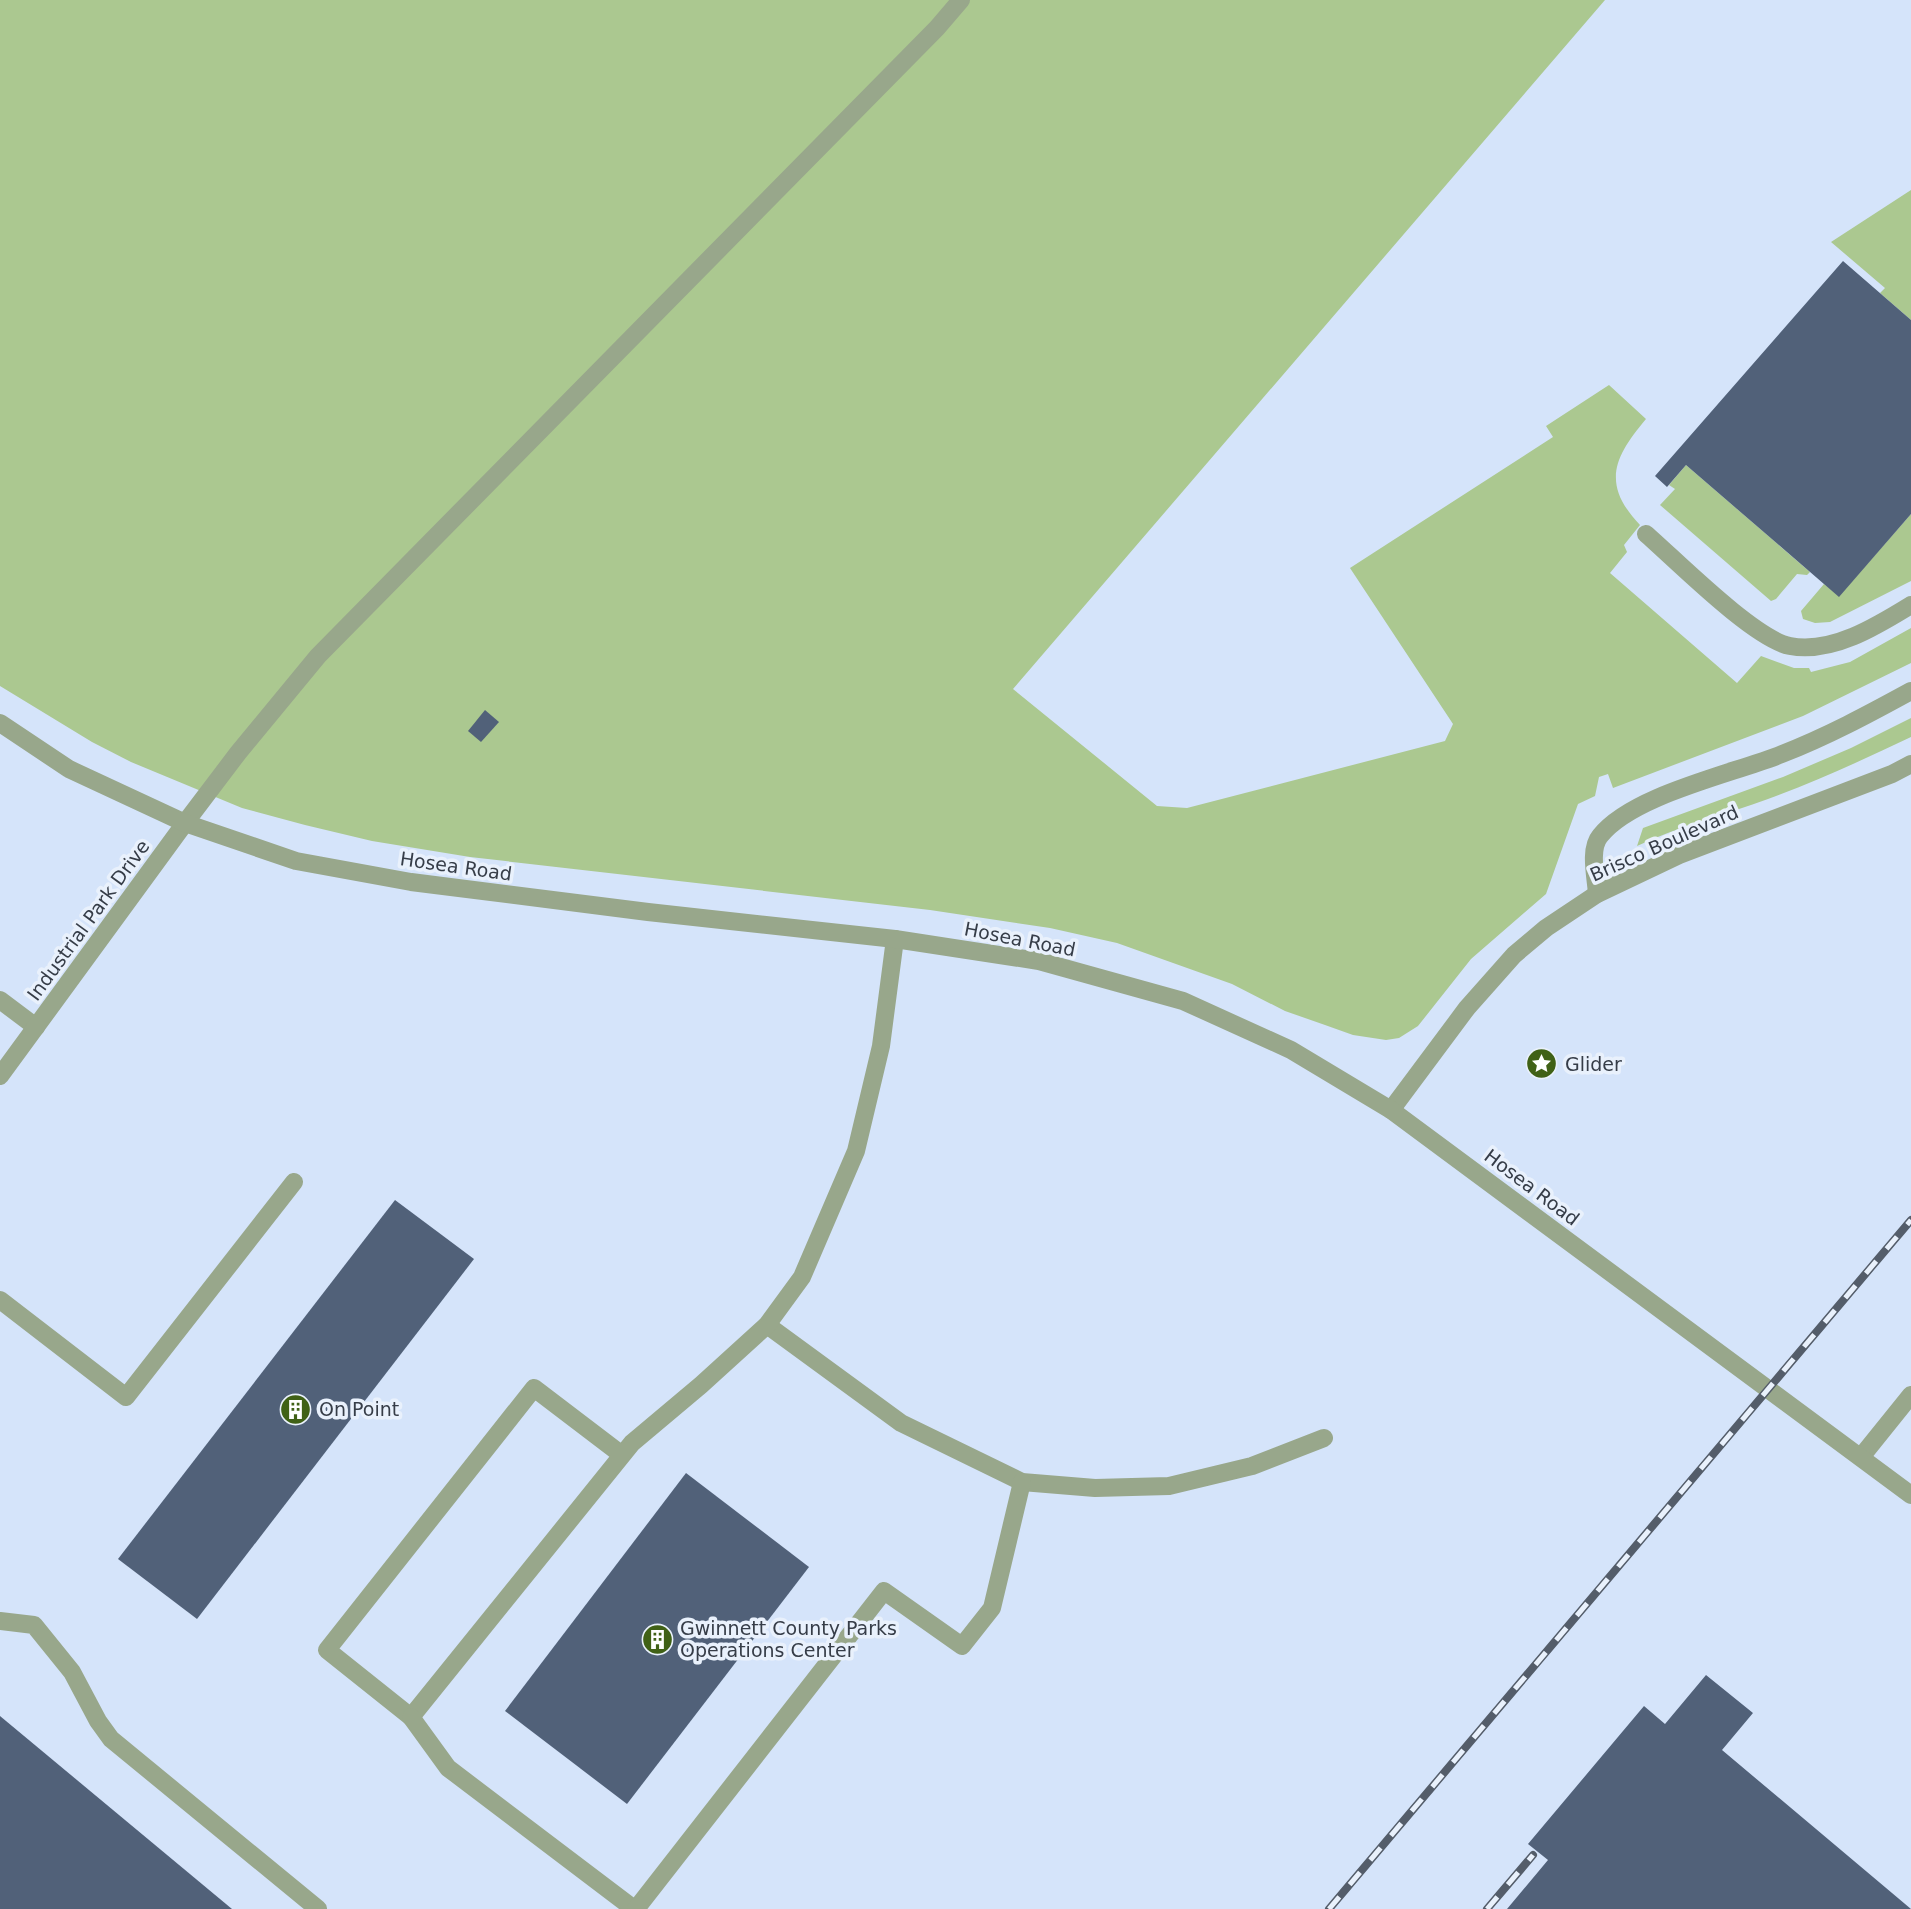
<svg xmlns="http://www.w3.org/2000/svg" width="1911" height="1909" font-family="'DejaVu Sans',sans-serif">
<style>
.green{fill:#abc890}
.building{fill:#516179}
.lines{fill:none;stroke-linecap:round;stroke-linejoin:round}
.service{stroke:#98a78b;stroke-width:18}
.minor{stroke:#98a78b;stroke-width:18}
.tertiary{stroke:#98a78b;stroke-width:18}
.rail-casing{stroke:#545d6a;stroke-width:8}
.rail{stroke:#e9f1fc;stroke-width:5;stroke-dasharray:16;stroke-linecap:butt}
.labels{text-anchor:middle;stroke-width:7;stroke-linejoin:round;paint-order:stroke}
.street-label{font-size:19px;fill:#363d48;stroke:#e9f1fc}
.poi-label{font-size:19px;fill:#363d48;stroke:#e9f1fc;text-anchor:start}
</style>
<rect width="100%" height="100%" fill="#d5e4fa"/>
<g class="green">
<path d="M0 0H1605L1013 689 1157 806 1187 808 1445 741 1453 724 1350 568 1553 437 1546 426 1609 385 1646 419C1614 457 1601 484 1640 525L1624 545 1627 552 1610 573 1737 683 1761 656 1794 668H1809L1811 672 1850 662 1911 628V663L1803 716 1613 788 1608 774 1599 777 1595 796 1578 804 1546 894 1471 959 1418 1026 1399 1038 1386 1040 1353 1035 1325 1025 1285 1011 1232 984 1117 943 1050 928 930 910 470 857 372 841 305 825 242 808 131 762 92 742 0 686Z"/>
<polygon points="1911,190 1911,320 1880,293 1885,288 1831,242"/>
<polygon points="1686,465 1810,572 1807,575 1797,574 1776,599 1771,601 1660,505 1675,489 1669,485"/>
<polygon points="1911,514 1911,581 1830,622 1815,623 1803,619 1801,611 1824,584 1839,596"/>
<path d="M1911 718V737C1865 759 1817 781 1768 799 1725 815 1679 826 1637 846L1643 828 1783 777 1851 748Z"/>
</g>
<g class="building">
<polygon points="1843,261 1911,320 1911,514 1839,597 1686,465 1667,487 1655,476"/>
<polygon points="485,710 499,722 481,742 468,731"/>
<polygon points="395,1200 474,1259 197,1619 118,1559"/>
<polygon points="686,1473 809,1567 627,1804 505,1711"/>
<polygon points="1706,1675 1753,1713 1722,1750 1911,1909 1507,1909 1548,1860 1528,1844 1644,1706 1665,1724"/>
<polygon points="0,1716 232,1909 0,1909"/>
</g>
<g class="lines">
<g class="service">
<path d="M1646 534C1677 561 1754 639 1790 646 1832 654 1877 626 1911 605"/>
<polyline points="185,823 238,753 318,656 937,28 961,0"/>
<path d="M1597 894C1596 878 1589 849 1600 836 1632 795 1732 774 1782 754 1826 737 1869 714 1911 691"/>
<polyline points="0,1000 36,1027"/>
<polyline points="0,1300 126,1397 294,1182"/>
<polyline points="767,1325 901,1423 1022,1482 1095,1488 1169,1486 1252,1466 1324,1438"/>
<polyline points="622,1455 534,1388 327,1650 411,1717 632,1443 701,1385 767,1325 802,1277 856,1151 881,1046 895,939"/>
<polyline points="1861,1457 1911,1395"/>
<polyline points="0,1621 34,1625 72,1672 98,1721 111,1739 318,1909"/>
<polyline points="411,1717 448,1768 634,1909"/>
<polyline points="636,1909 884,1591 962,1646 992,1608 1022,1482"/>
</g>
<g class="minor">
<polyline points="0,1076 185,823"/>
<polyline points="1391,1110 1467,1008 1514,955 1546,928 1597,894 1679,855 1892,774 1911,764"/>
</g>
<polyline class="tertiary" points="0,723 69,769 185,823 296,861 411,882 648,912 895,939 1039,961 1183,1001 1291,1050 1391,1110 1911,1495"/>
<defs>
<g id="rail">
<polyline points="1329,1909 1911,1220"/>
<polyline points="1487,1909 1533,1855"/>
</g>
</defs>
<use href="#rail" class="rail-casing"/>
<use href="#rail" class="rail"/>
</g>
<defs>
<symbol id="sight-disc" viewBox="-11 -11 22 22"><circle r="9.5" fill="#406116" stroke="#e9f1fc"/><path d="M0-6L1.8-2.2L6-1.7L2.9 1.2L3.7 5.4L0 3.3L-3.7 5.4L-2.9 1.2L-6-1.7L-1.8-2.2Z" fill="#fff"/></symbol>
<symbol id="building-disc" viewBox="-11 -11 22 22"><circle r="9.5" fill="#406116" stroke="#e9f1fc"/><path d="M-4-6H4V6H1V3H-1V6H-4ZM-2.5-4.3h1.7v1.8h-1.7ZM.8-4.3h1.7v1.8H.8ZM-2.5-1h1.7V.8h-1.7ZM.8-1h1.7V.8H.8Z" fill="#fff"/></symbol>
</defs>
<g fill-rule="evenodd">
<use href="#sight-disc" x="1524" y="1046" width="35" height="35"/>
<use href="#building-disc" x="278" y="1392" width="35" height="35"/>
<use href="#building-disc" x="640" y="1622" width="35" height="35"/>
</g>
<g class="labels">
<g class="street-label">
<text transform="translate(1664 843) rotate(-24)" y="7">Brisco Boulevard</text>
<text transform="translate(456 866) rotate(8)" y="7">Hosea Road</text>
<text transform="translate(88 920) rotate(-54)" y="7">Industrial Park Drive</text>
<text transform="translate(1020 939) rotate(11)" y="7">Hosea Road</text>
<text transform="translate(1532 1187) rotate(37)" y="7">Hosea Road</text>
</g>
<g class="poi-label">
<text x="1565" y="1071">Glider</text>
<text x="319" y="1416">On Point</text>
<text x="680" y="1635">Gwinnett County Parks<tspan x="680" dy="22">Operations Center</tspan></text>
</g>
</g>
</svg>
